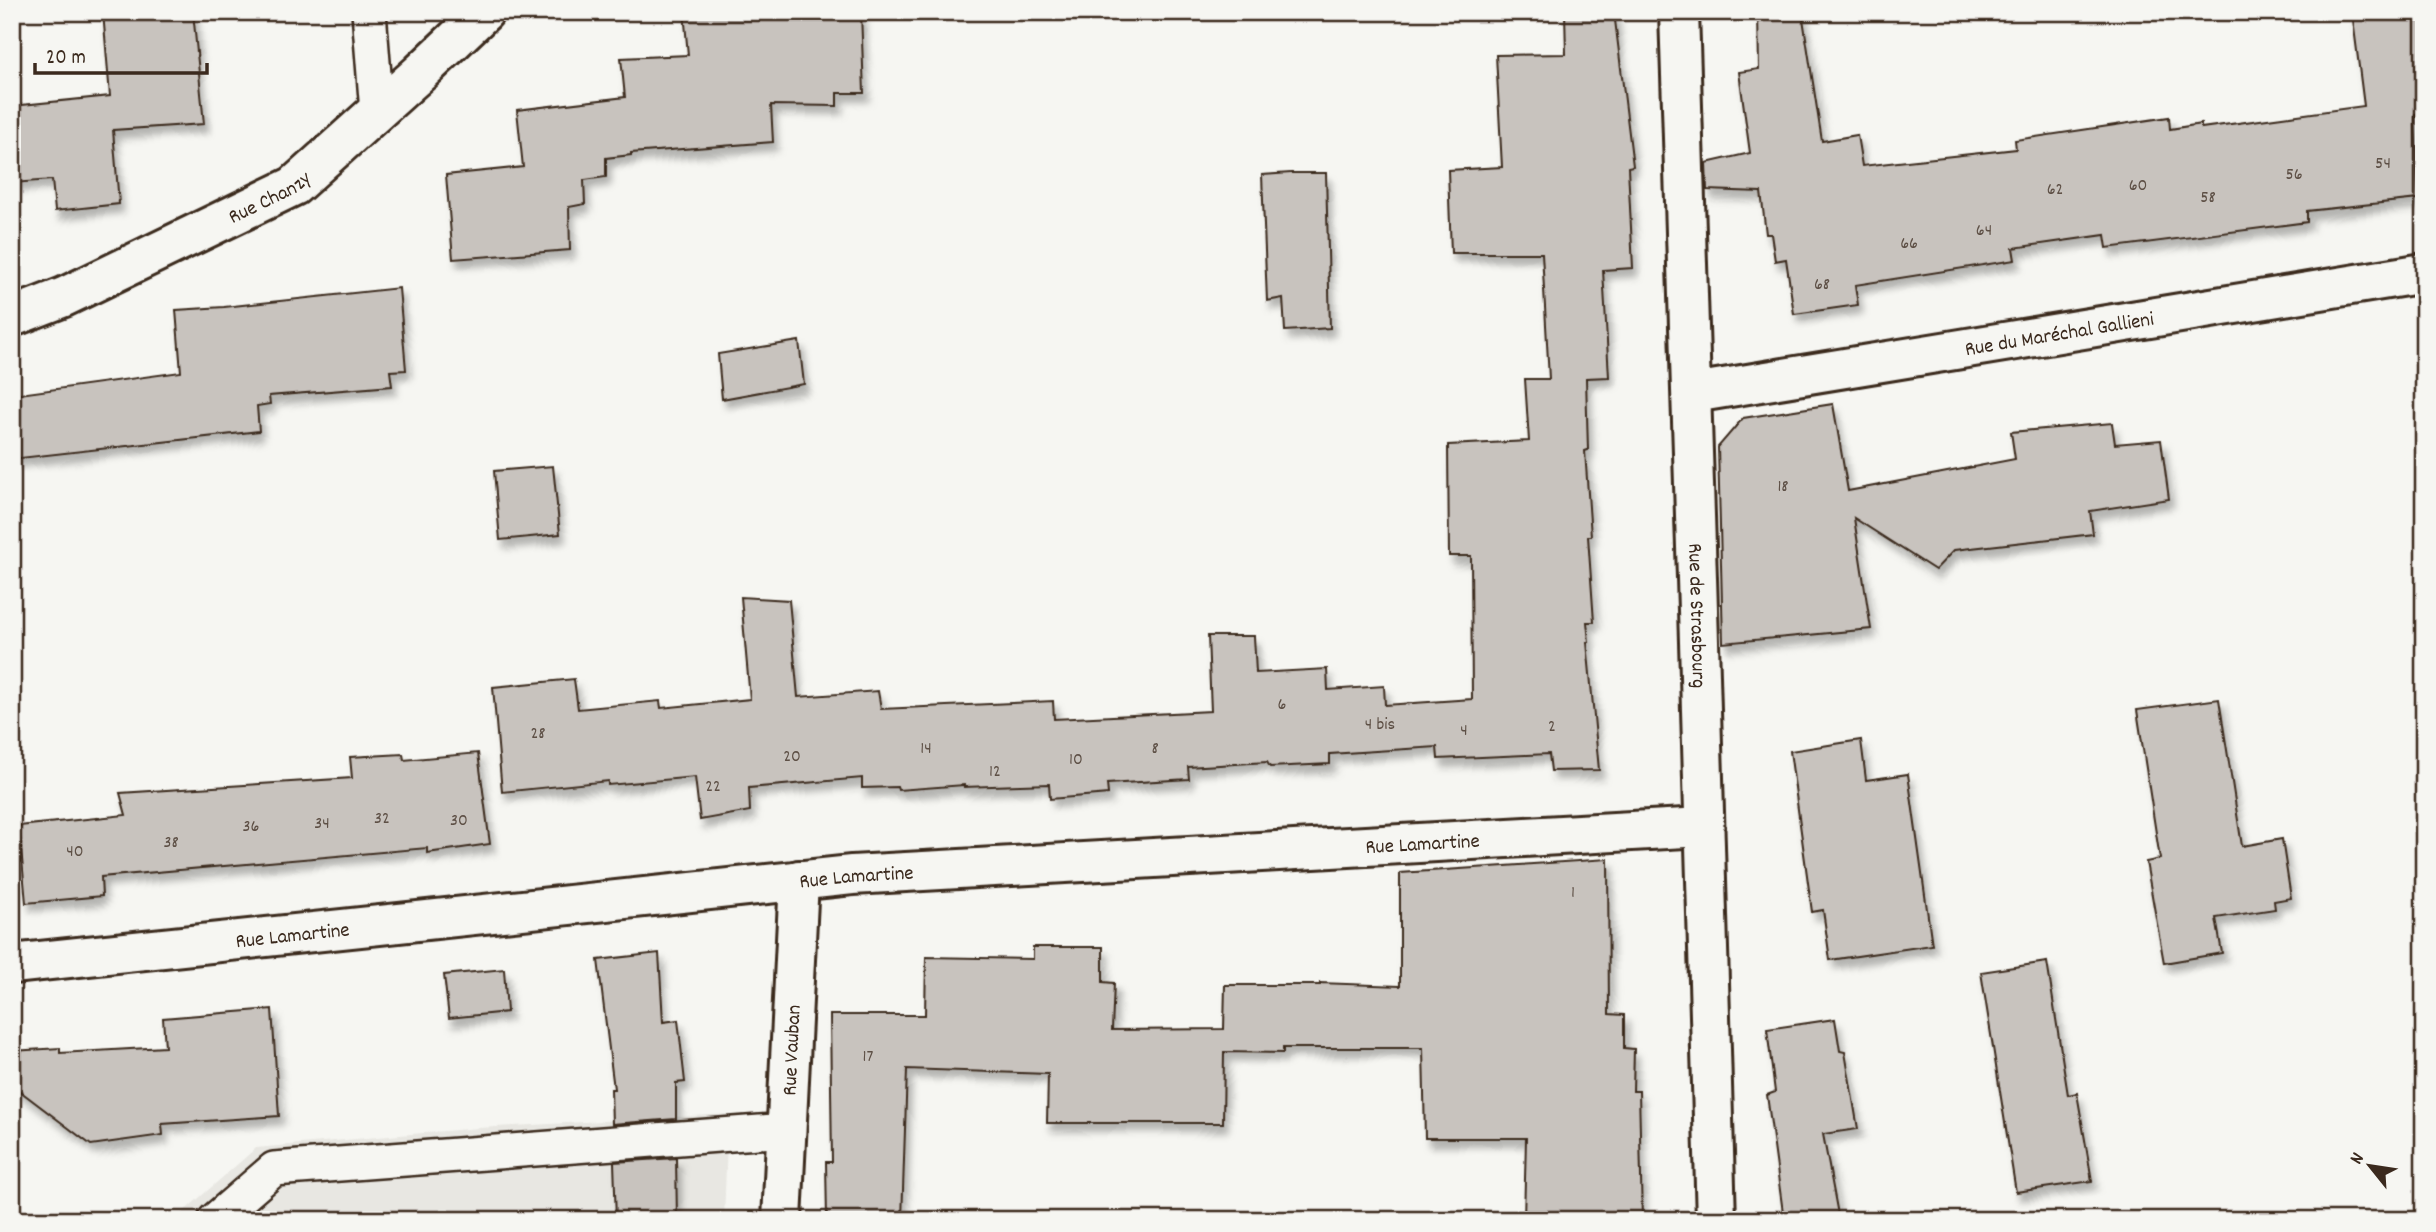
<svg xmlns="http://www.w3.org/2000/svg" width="2436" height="1232" font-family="Dekko,sans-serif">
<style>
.built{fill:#e8e7e2}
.building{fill:#c8c3be;stroke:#3b2a1e;stroke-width:2;filter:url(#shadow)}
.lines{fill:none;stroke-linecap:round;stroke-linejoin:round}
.service-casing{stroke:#3b2a1e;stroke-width:38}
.minor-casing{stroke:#3b2a1e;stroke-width:44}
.service{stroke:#f6f6f2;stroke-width:33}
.minor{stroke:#f6f6f2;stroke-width:38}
.labels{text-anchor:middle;stroke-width:6;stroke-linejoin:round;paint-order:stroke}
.number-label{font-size:18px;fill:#5e5046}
.street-label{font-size:21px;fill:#3b2a1e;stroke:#f6f6f2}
</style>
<defs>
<filter id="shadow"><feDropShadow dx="4.5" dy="8" stdDeviation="3.5" flood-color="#0004"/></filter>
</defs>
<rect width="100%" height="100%" fill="#f6f6f2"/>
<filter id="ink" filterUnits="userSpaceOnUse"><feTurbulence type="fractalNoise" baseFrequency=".0143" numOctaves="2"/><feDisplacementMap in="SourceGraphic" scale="14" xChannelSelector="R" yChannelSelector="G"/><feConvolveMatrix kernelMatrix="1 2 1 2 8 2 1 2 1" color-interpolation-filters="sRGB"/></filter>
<g filter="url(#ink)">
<polygon class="built" points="728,1114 724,1220 174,1220 256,1148 478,1128"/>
<g class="building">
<polygon points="103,12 193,12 204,124 113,130 119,204 55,211 52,180 12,183 12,106 110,96"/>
<polygon points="684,12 861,12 864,93 837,93 837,106 771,105 773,142 631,153 631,155 606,158 606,177 584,180 585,204 569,207 570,250 453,259 446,175 523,167 517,110 625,97 621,58 688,55"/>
<polygon points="1565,12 1614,12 1633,166 1628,167 1633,268 1603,270 1609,377 1586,378 1588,450 1585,451 1591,536 1588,536 1594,622 1587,622 1589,642 1587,642 1599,770 1551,771 1549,754 1438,759 1437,747 1330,754 1330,764 1270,767 1267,762 1188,767 1189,779 1107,784 1108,794 1050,799 1049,784 964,787 964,785 898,790 897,787 862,788 862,778 749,788 750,811 700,820 695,777 608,785 608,781 502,792 493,687 574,679 578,709 660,701 661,708 750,699 741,597 789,600 798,697 878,691 881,709 1053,701 1054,719 1211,711 1208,636 1254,636 1256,673 1327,669 1328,690 1384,686 1385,705 1472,699 1471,556 1449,556 1448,445 1529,441 1525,379 1549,379 1542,253 1451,253 1448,170 1502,167 1496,55 1566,54"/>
<polygon points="1758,12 1802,12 1822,141 1857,135 1862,166 2016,149 2015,140 2169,117 2170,129 2201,124 2201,128 2364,106 2352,12 2424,12 2424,112 2415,114 2418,199 2307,211 2307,222 2107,248 2105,235 2013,248 2015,260 1855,285 1858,305 1794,314 1786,259 1775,261 1771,234 1766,234 1761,192 1707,190 1706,163 1750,153 1739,72 1759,69"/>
<polygon points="1291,173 1326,173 1330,328 1285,331 1283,298 1267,301 1262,175"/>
<polygon points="399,288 406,370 390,371 392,386 269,396 270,404 257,406 259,431 12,459 12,395 181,372 176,310 224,307"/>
<polygon points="799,341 804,384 722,399 718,354"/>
<polygon points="1833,404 1848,491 2015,459 2011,432 2112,423 2115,444 2161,440 2169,499 2090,511 2093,534 1954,550 1935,570 1854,518 1871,629 1723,643 1718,447 1743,418"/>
<polygon points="553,466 560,534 500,540 494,471"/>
<polygon points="2219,699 2242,846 2282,839 2291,898 2274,901 2275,909 2216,918 2222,953 2164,963 2146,862 2160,859 2137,710"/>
<polygon points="1861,740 1866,780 1908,774 1932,945 1830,960 1823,910 1812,912 1790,751"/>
<polygon points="478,753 490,844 427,853 427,848 101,877 102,896 26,903 19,826 126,815 120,793 352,778 350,757 403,754 404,760"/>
<polygon points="1608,859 1609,1014 1624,1015 1624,1048 1634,1049 1633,1091 1639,1091 1642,1220 1524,1220 1526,1138 1425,1138 1423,1048 1283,1048 1283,1053 1224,1052 1223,1123 1047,1123 1048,1074 907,1069 902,1220 827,1220 826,1162 832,1162 830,1015 925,1015 926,957 1033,959 1033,947 1103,947 1103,982 1114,983 1112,1030 1224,1029 1225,985 1320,985 1320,983 1400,986 1400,873"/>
<polygon points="659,953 663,1022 678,1020 685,1082 676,1083 676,1119 612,1124 611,1089 614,1089 598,960"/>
<polygon points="2047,962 2068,1095 2077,1093 2092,1181 2016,1192 1981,972"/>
<polygon points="504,969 507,1012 449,1018 444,975"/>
<polygon points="272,1009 279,1116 162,1124 163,1135 91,1145 12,1085 12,1051 60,1048 60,1053 165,1047 163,1018"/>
<polygon points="1835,1019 1840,1051 1845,1052 1858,1129 1823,1134 1839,1220 1784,1220 1767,1095 1775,1092 1767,1029"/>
<polygon points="676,1158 677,1220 616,1220 614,1162"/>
</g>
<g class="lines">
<defs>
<g id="service">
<polyline points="369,12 377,112"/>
<polyline points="215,1220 274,1169 786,1130"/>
</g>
<g id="minor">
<path id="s1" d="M1679 12C1694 415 1703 817 1716 1220"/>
<path id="s2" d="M12 317 64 297 294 186 421 72 484 12"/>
<path id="s3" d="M1693 393 2424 273"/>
<path id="s4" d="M12 964 852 875 1703 827"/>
<path id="s5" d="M782 1220 799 880"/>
</g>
</defs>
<use href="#service" class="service-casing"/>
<use href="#minor" class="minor-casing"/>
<use href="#service" class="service"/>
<use href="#minor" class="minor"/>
</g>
</g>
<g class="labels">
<g class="number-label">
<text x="2383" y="168">54</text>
<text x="2294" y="179">56</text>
<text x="2138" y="190">60</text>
<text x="2055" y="194">62</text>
<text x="2208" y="202">58</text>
<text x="1984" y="235">64</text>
<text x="1909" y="248">66</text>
<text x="1822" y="289">68</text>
<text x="1783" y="491">18</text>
<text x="1282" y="709">6</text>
<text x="1380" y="729">4 bis</text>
<text x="1552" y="731">2</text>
<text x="1464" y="735">4</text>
<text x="538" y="738">28</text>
<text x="926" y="753">14</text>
<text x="1155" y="753">8</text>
<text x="792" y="761">20</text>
<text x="1076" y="764">10</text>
<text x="995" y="776">12</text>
<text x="713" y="791">22</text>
<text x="382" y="823">32</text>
<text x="459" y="825">30</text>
<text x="322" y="828">34</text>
<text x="251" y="831">36</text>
<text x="171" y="847">38</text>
<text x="75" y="856">40</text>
<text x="1573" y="897">1</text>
<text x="868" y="1061">17</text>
</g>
<g class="street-label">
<text dy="7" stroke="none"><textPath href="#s2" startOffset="284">Rue Chanzy</textPath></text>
<text dy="7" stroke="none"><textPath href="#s3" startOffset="371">Rue du Maréchal Gallieni</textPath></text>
<text dy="7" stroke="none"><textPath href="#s1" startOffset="604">Rue de Strasbourg</textPath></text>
<text dy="7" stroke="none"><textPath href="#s4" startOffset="1416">Rue Lamartine</textPath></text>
<text dy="7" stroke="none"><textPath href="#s4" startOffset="849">Rue Lamartine</textPath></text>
<text dy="7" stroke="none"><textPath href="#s4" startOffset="282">Rue Lamartine</textPath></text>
<text dy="7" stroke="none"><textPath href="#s5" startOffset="170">Rue Vauban</textPath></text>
</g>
</g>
<rect width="2436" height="1232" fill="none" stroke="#f6f6f2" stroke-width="42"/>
<rect x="21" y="21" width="2394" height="1190" fill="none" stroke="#3b2a1e" stroke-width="2.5" filter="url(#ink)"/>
<g transform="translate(2370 1166) rotate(300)" stroke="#f6f6f2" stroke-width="5" paint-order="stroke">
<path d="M0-5L12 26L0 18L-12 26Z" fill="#3b2a1e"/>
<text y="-10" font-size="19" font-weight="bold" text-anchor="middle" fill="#3b2a1e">N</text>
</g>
<path d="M35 63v10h172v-10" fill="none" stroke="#3b2a1e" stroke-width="3.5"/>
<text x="46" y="63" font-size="21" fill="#3b2a1e" stroke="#f6f6f2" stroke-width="5" paint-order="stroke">20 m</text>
</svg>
